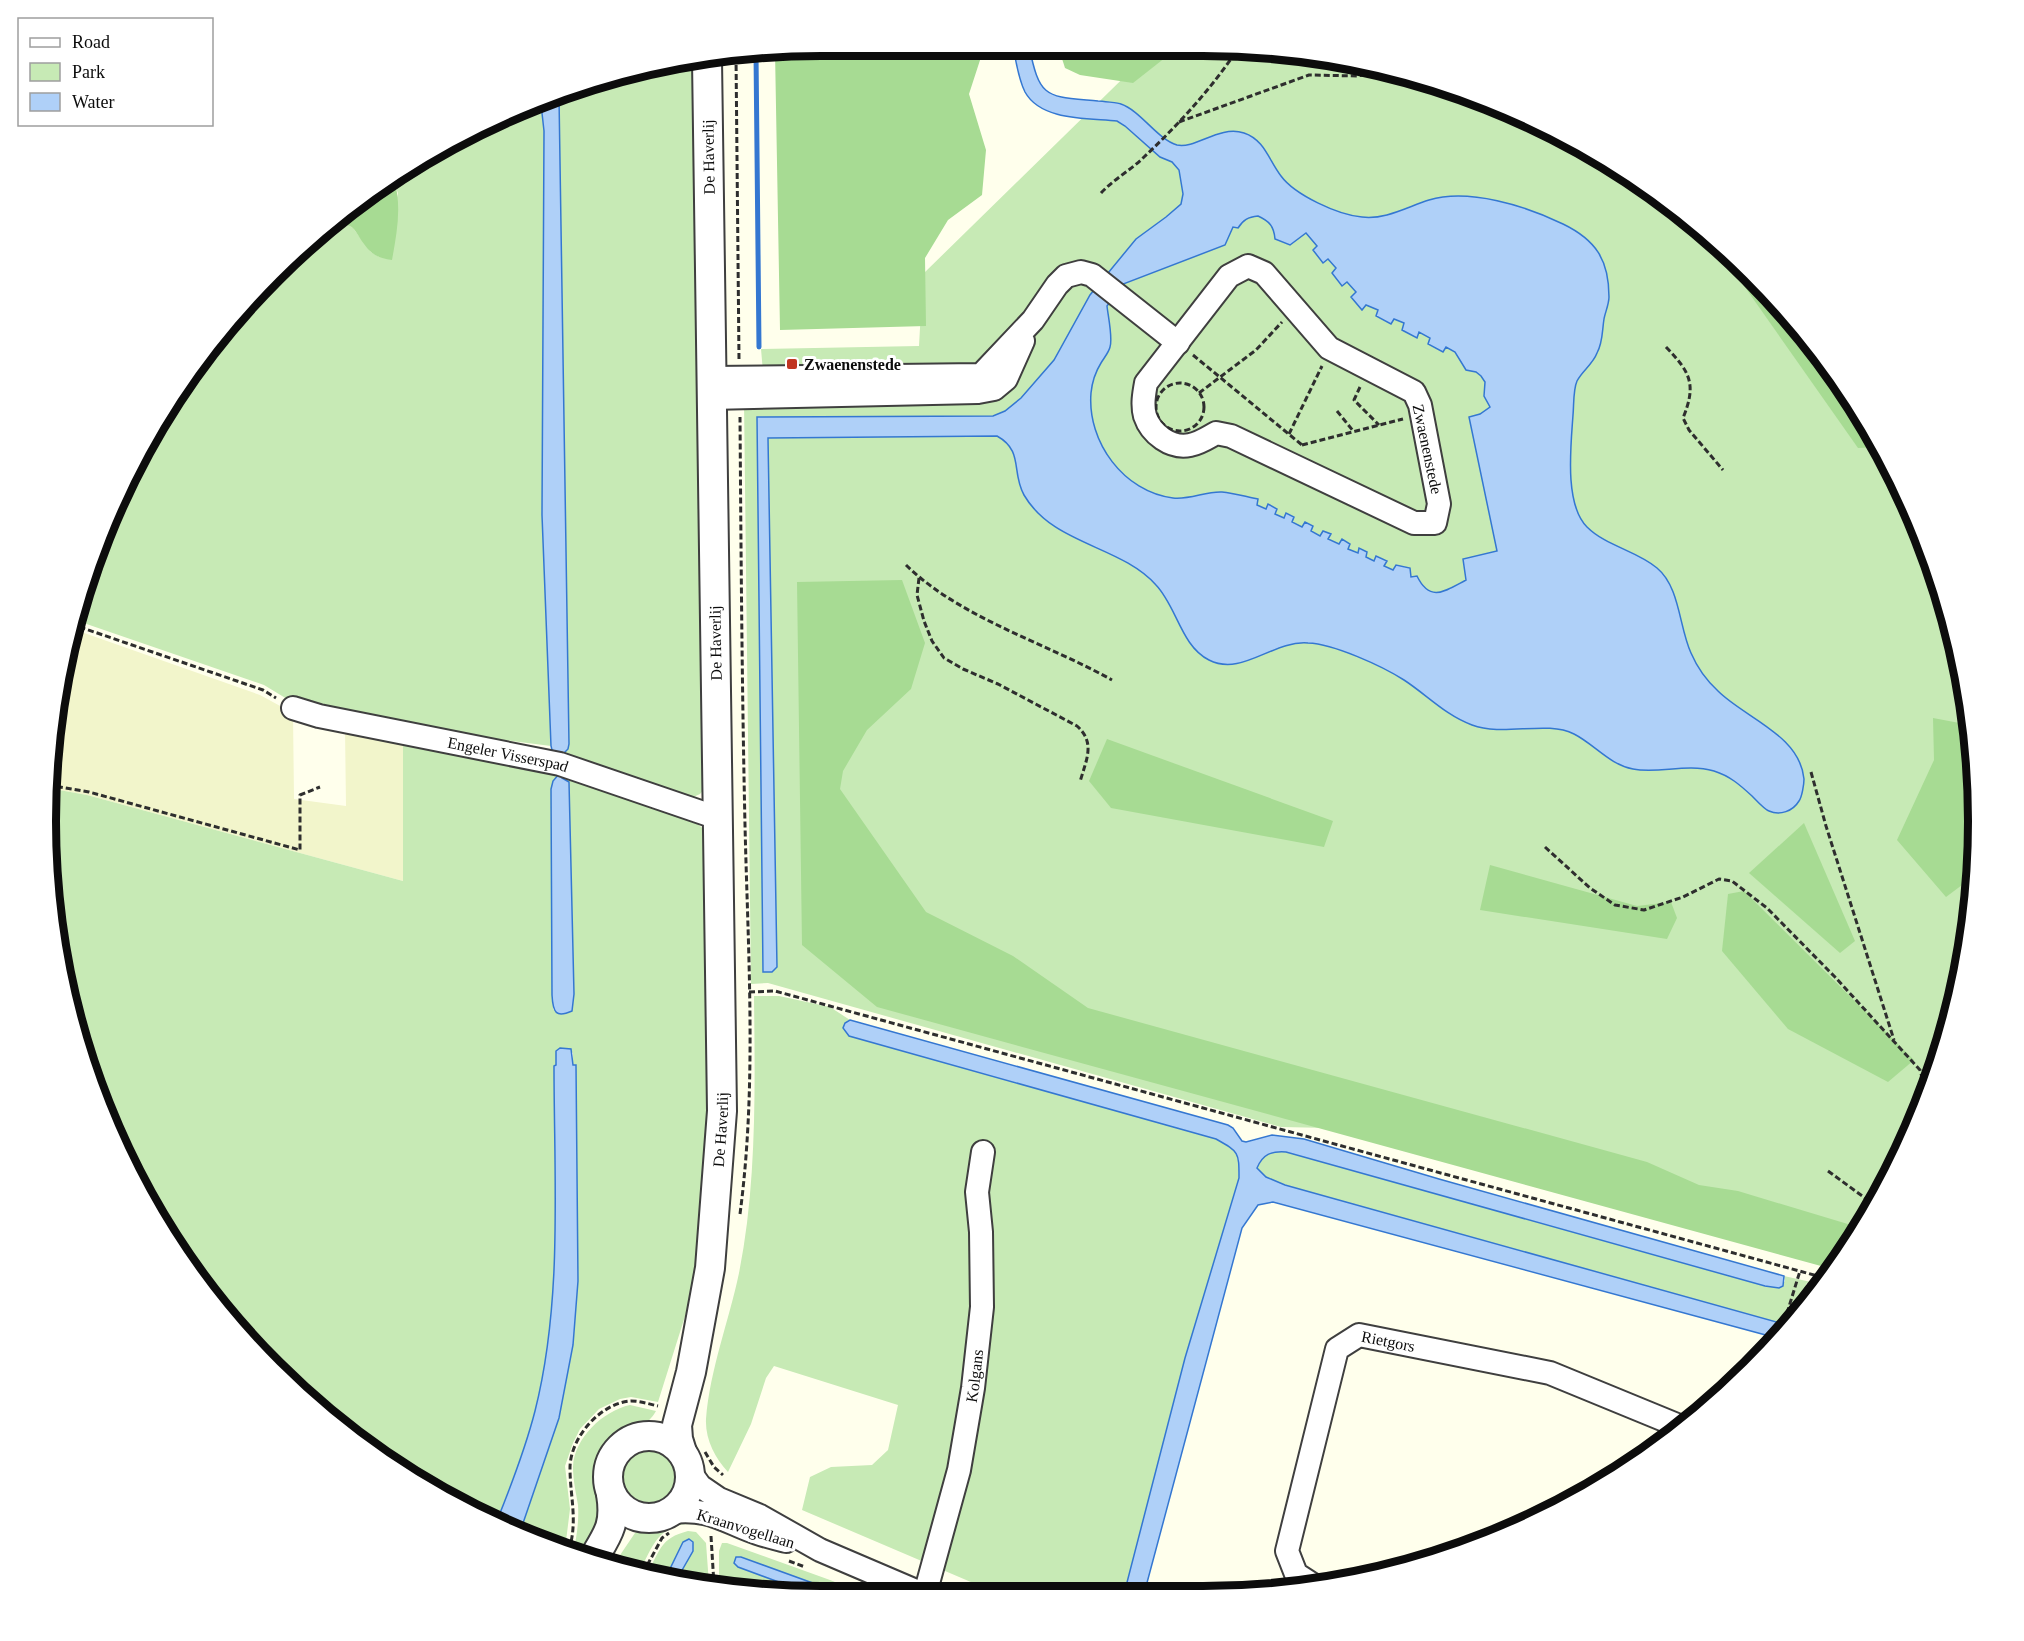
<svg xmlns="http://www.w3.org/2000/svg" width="2024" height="1641" font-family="'Times New Roman',serif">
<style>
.farmland{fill:#f2f5cb}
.green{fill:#c7eab5;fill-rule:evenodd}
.forest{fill:#a7db93}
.water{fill:#afd0f8;stroke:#3477d1;stroke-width:1.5;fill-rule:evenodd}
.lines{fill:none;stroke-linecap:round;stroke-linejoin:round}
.stream{stroke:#3477d1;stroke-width:5}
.minor-casing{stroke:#3f3f3f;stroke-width:26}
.tertiary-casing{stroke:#3f3f3f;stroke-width:32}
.path{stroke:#2e2e2e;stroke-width:3;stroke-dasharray:6 3;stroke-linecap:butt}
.minor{stroke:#fff;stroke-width:22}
.tertiary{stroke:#fff;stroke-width:28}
.poi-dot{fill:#c03521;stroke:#fff;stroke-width:2}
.labels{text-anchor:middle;stroke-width:6;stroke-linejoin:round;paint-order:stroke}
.street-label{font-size:16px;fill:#0c0c0c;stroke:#fff}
.poi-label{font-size:16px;font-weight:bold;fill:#0c0c0c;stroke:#fff;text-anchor:start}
.rim{fill:none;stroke:#0c0c0c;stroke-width:8}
</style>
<rect width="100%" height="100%" fill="#ffffec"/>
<polygon class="farmland" points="70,628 260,695 293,713 294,799 346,806 345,729 403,742 403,881 87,795 48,788 47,770"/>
<g class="green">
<path d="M1156 46 1255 47 1355 60 1500 104 1592 149 1715 238 1819 349 1899 477 1952 619 1977 769 1972 921 1938 1069 1875 1208 1834 1265 1424 1130 1281 1127 768 983 751 984 744 401 763 372 761 349 919 346 923 274ZM758 417 767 972 763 971Z"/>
<polygon points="700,61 708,785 700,794 689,799 562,755 569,744 559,97 620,71"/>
<polygon points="541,104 544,131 542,515 551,746 405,727 292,702 264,685 72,619 149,432 247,305 272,286 323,233 340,224 347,224 353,228 371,252 379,257 398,194 394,179 433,149"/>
<path d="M403 742 563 772 692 819 709 834 714 1017 704 1224 686 1313 658 1402 631 1397 620 1399 599 1409 580 1429 573 1443 565 1466 570 1509 565 1549 520 1532 559 1418 573 1345 578 1281 576 1066 573 1065V1053L566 1048H560L556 1051V1066H554C554 1180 563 1300 535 1411 525 1450 510 1486 496 1523L478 1516 348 1436 237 1332 125 1164 60 972 48 788 87 795 403 881ZM558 777 569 782 574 994 553 1010 551 789 553 781Z"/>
<path d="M754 996H779L830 1007 850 1020 845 1023 1216 1139C1239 1152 1239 1152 1239 1178L1185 1358 1124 1594H999L802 1510 810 1477 831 1467 872 1465 888 1450 898 1405 774 1366 766 1378 751 1424 728 1472C715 1458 705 1439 706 1419 710 1369 729 1321 739 1273 757 1184 755 1086 754 996Z"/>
<polygon points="1273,1151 1286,1152 1765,1286 1779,1288 1785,1281 1784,1276 1811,1282 1806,1284 1806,1294 1812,1296 1791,1326 1285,1185 1266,1177 1257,1168 1265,1155"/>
<path d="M630 1405 656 1411C648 1425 640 1426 627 1432 598 1446 597 1476 607 1501L587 1557 573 1552C577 1537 579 1520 578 1505 576 1493 573 1480 573 1467 574 1438 603 1411 630 1405Z"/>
<circle cx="651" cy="1477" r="29"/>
<path d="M687 1517 703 1518 701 1525C662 1519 654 1542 639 1573L612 1567 635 1533 645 1527Z"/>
<path d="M688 1531 696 1532 706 1543 709 1584 677 1579 692 1550 687 1542 683 1543 666 1577 647 1574C660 1551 660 1538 688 1531Z"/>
<polygon points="722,1543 727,1543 830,1580 865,1594 843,1594 741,1557 738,1567 811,1594 770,1594 719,1586 719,1551"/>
</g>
<g class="forest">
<polygon points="821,45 978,46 982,54 969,94 986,150 982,195 948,220 925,258 926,326 780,330 775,51"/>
<polygon points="1058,46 1180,46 1133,83 1080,75 1065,68"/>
<path d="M394 179C402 206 397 232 392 260 384 259 376 257 370 251 351 231 358 216 325 231Z"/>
<polygon points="323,233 272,286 247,305 272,272"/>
<polygon points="1733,257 1819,349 1880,447 1858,448 1728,263"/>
<polygon points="902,580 925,643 911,689 867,730 843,771 840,789 926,912 1013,956 1088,1008 1647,1162 1699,1185 1738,1191 1861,1228 1832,1269 877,1007 802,945 797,582"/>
<polygon points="1933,718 1970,725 1977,769 1974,876 1946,897 1897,840 1934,760"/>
<polygon points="1107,739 1333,821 1324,847 1111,808 1089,781"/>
<polygon points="1804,823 1855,941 1840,953 1749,873"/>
<polygon points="1490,865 1637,906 1671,902 1677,918 1667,939 1480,910"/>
<polygon points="1744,891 1914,1060 1888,1082 1788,1029 1722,951 1728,894"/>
</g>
<g class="water">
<path d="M1013 46H1029C1040 100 1046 96 1098 101 1101 101 1119 103 1121 104 1141 111 1157 139 1177 145 1196 149 1219 125 1244 133 1265 140 1269 161 1281 176 1295 195 1338 215 1362 217 1385 220 1407 207 1429 200 1469 188 1526 206 1563 224 1596 240 1609 260 1609 297 1609 304 1605 313 1604 319 1602 331 1603 342 1597 353 1593 364 1582 371 1577 381 1573 390 1574 405 1573 415 1571 445 1564 504 1587 527 1606 546 1637 551 1657 568 1680 587 1679 627 1691 653 1697 667 1706 680 1718 691 1745 718 1800 735 1804 779 1804 784 1802 797 1799 801 1793 811 1780 816 1769 811 1765 810 1755 799 1752 796 1740 785 1730 776 1714 771 1686 763 1659 774 1633 769 1610 765 1594 744 1574 734 1546 720 1504 737 1472 725 1445 715 1427 695 1404 680 1382 666 1334 644 1308 643 1273 640 1242 677 1209 660 1181 646 1177 607 1156 585 1120 545 1053 545 1024 495 1011 472 1024 451 997 436L768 438 777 967 772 972H763L757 417 993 416 1005 411 1021 398 1054 360 1090 295 1136 239 1166 217 1181 204 1183 194 1179 170 1172 162 1160 157 1125 126 1117 121C1088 118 1041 121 1025 92 1018 78 1016 61 1013 46ZM1258 216C1269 221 1274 226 1275 239L1290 245 1306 233 1317 246 1313 250 1323 263 1328 259 1336 268 1332 273 1342 286 1347 282 1356 292 1351 297 1362 310 1366 305 1378 310 1376 316 1391 324 1394 319 1404 323 1402 330 1417 338 1419 332 1430 338 1428 344 1443 352 1446 347 1455 352 1466 370 1476 372 1481 376 1485 382 1484 396 1490 407 1480 414 1469 417 1497 551 1463 559 1466 580C1445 591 1430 603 1417 576L1411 577 1410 568 1396 565 1393 570 1384 566 1387 561 1376 556 1374 561 1366 557 1367 552 1359 548 1358 553 1348 549 1350 544 1342 539 1339 544 1328 539 1331 534 1323 531 1320 536 1311 531 1313 526 1305 522 1302 527 1292 522 1294 517 1286 513 1284 518 1275 514 1277 509 1268 504 1266 509 1257 505 1258 499C1247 497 1234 493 1222 492 1206 491 1190 500 1173 498 1124 492 1087 442 1091 393 1092 383 1096 371 1101 363 1104 358 1109 352 1110 347 1113 338 1108 316 1107 306L1123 284 1225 245 1233 227 1238 228C1243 220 1248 217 1258 216Z"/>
<polygon points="559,97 569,744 568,749 562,755 552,750 551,746 542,515 544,131 541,104"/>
<path d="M559 774H562V778L569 782 574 994 572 1011C556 1018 553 1013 552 995L551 789 553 781Z"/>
<path d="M850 1020 1228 1125 1233 1128 1242 1141 1246 1142 1272 1135 1304 1139 1439 1179 1784 1276 1783 1286 1779 1288 1765 1286 1286 1152C1271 1151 1263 1154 1257 1168L1266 1177 1285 1185 1791 1326 1778 1340 1773 1337 1273 1202 1258 1205 1242 1228 1144 1594H1124L1185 1358 1239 1178C1239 1152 1239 1152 1216 1139L849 1036 843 1028 845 1023Z"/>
<path d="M560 1048 571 1049 573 1065H576L578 1281 573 1345 559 1418 520 1532 496 1523C511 1486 525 1450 535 1411 563 1300 554 1180 554 1066L556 1065V1051Z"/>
<polygon points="689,1539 693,1542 693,1551 677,1579 666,1577 683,1542"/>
<polygon points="736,1557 741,1557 843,1594 811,1594 738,1567 734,1563"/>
</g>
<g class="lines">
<polyline class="stream" points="756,53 759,347"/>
<defs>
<g id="minor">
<path d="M1248 266 1264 273 1329 348 1414 392 1420 405 1439 504 1435 523H1414L1231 436 1216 433C1207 438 1200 443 1190 445 1171 449 1151 434 1145 416 1142 405 1144 394 1146 383L1229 276Z"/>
<polyline points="711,378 981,375 1033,320 1057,285 1066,276 1081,272 1092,275 1178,343"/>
<polyline points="711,398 978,392 994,389 1006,379 1023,341"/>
<path id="s1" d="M293 708 319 716 560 764 718 818"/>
<polyline points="690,1472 700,1486 719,1499 760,1516 820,1550 923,1594"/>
<path d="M671 1512C706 1508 719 1518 749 1530 761 1535 774 1538 786 1541"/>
<path id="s2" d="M1313 1585 1296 1574 1287 1551 1337 1349 1359 1335 1550 1373 1684 1428"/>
<path id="s3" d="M925 1594 959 1470 973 1388 982 1307 981 1232 977 1192 983 1152"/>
</g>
<g id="tertiary">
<circle cx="649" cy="1477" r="41"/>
<path id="s4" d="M682 1452 678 1439 677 1425 691 1372 710 1268 722 1111 707 60"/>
<path d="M593 1559C608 1534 616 1525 611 1494"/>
</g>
</defs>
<use href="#minor" class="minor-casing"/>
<use href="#tertiary" class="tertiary-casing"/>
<g class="path">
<polyline points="736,56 739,359"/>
<polyline points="1179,122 1309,75 1357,76 1390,70"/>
<path d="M1101 193C1114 179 1131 170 1144 157 1179 124 1213 87 1239 47"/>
<path d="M1666 347C1690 372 1697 384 1683 418L1689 430 1723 470"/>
<polyline points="1193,355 1302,445"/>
<circle cx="1180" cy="407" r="24"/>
<polyline points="1360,387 1354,400 1379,425"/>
<polyline points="1199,393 1256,350 1282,322"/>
<polyline points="1337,411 1354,432"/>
<polyline points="1289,434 1322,366"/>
<polyline points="1302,445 1403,419"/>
<path d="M906 565C960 618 1046 643 1112 680"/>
<path d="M919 578 917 595 924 621 932 641 944 658 963 669 998 684 1077 726C1096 743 1086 760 1080 782"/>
<polyline points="71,624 263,690 276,698"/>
<polyline points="1811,772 1826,826 1894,1040"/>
<polyline points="48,785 89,792 300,850 300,795 320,787"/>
<polyline points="1545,847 1590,888 1615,905 1644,910 1683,897 1719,879 1732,881 1767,908 1835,977 1920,1070 1923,1081"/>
<polyline points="749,992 775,991 1825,1278"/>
<polyline points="1828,1171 1876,1206"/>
<path d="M740 1214C757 1085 748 954 745 825 742 689 741 553 740 417"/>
<polyline points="1779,1339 1800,1271"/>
<polyline points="705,1452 714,1467 723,1475"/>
<polyline points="711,1536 714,1585"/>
<path d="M569 1550C578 1520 570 1497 570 1468 570 1438 600 1403 631 1401 640 1401 649 1404 658 1406"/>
<polyline points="789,1561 805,1567"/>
<polyline points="643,1573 662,1538 669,1533"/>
<polyline points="948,1586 969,1594"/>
</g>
<use href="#minor" class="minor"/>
<use href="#tertiary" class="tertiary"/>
</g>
<rect class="poi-dot" x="786" y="358" width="12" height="12" rx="3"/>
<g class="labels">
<g class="street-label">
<text transform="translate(708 157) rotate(-91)" y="6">De Haverlij</text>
<text transform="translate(1428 449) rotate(78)" y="6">Zwaenenstede</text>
<text transform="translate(715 643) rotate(-91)" y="6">De Haverlij</text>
<text dy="6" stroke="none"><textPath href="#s1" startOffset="220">Engeler Visserspad</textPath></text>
<text dy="6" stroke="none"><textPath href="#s4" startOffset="327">De Haverlij</textPath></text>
<text dy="6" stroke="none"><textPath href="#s2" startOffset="309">Rietgors</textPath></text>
<text dy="6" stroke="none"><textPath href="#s3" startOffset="224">Kolgans</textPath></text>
<text transform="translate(746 1528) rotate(17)" y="6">Kraanvogellaan</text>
</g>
<g class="poi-label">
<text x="804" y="370">Zwaenenstede</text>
</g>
</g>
<path d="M0 0H2024V1641H0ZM821 56H1203A765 765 0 0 1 1968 821V821A765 765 0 0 1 1203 1586H821A765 765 0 0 1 56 821V821A765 765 0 0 1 821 56Z" fill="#fff" fill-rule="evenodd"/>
<path class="rim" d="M821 56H1203A765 765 0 0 1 1968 821V821A765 765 0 0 1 1203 1586H821A765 765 0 0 1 56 821V821A765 765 0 0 1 821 56Z"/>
<rect x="18" y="18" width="195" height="108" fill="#ffffff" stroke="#9e9e9e" stroke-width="1.5"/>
<rect x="30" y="38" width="30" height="9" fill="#ffffff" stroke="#9e9e9e" stroke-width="1.5"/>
<text x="72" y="48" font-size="18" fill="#0c0c0c">Road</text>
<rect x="30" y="63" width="30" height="18" fill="#c7eab5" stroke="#9e9e9e" stroke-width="1.5"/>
<text x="72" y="78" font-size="18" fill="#0c0c0c">Park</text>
<rect x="30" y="93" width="30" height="18" fill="#afd0f8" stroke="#9e9e9e" stroke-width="1.5"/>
<text x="72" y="108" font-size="18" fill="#0c0c0c">Water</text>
</svg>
